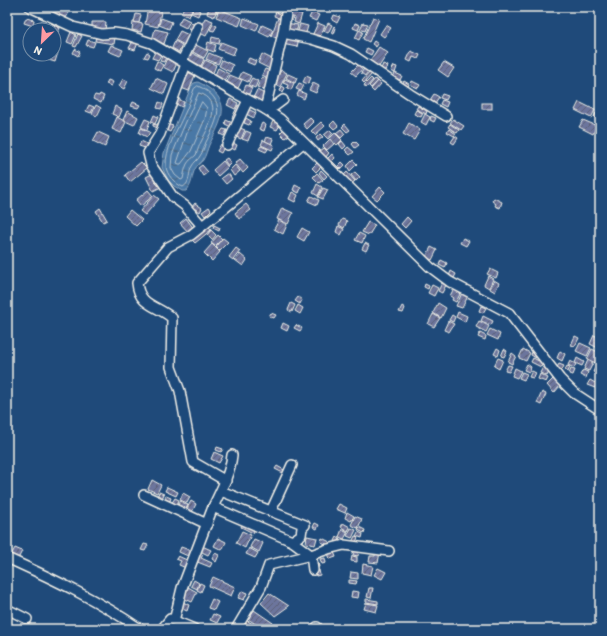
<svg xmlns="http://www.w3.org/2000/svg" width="607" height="636" font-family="Itim,sans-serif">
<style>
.water{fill:url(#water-ripples);stroke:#8ea8c0}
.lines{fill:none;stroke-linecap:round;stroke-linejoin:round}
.shore{stroke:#b0c1ce;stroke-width:1}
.building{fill:url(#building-hatch);stroke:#f4f1e8}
.minor-casing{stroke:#f4f1e8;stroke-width:12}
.minor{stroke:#1f4a7a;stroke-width:9}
</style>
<defs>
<pattern id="water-ripples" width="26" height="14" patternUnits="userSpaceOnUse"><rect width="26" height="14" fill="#4a78a6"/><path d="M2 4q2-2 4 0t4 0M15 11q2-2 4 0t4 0" fill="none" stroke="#4a627b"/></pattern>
<pattern id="building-hatch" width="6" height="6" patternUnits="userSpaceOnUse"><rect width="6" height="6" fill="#6c759d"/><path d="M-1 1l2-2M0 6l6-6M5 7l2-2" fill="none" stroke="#5c6176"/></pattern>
</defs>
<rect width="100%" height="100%" fill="#1f4a7a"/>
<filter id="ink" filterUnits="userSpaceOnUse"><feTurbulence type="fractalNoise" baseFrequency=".025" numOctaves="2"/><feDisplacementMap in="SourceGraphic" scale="8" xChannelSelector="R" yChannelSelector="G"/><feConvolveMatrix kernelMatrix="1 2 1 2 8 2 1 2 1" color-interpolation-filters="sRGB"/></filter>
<g filter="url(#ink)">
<path class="water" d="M198 82C234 99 223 118 209 145 207 150 206 155 203 160 201 163 197 165 195 169 191 177 193 184 186 191H182L174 186 168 180 162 167 164 153 191 87 194 83Z"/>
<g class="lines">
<g class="shore">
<path d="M198 86C228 99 218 120 206 142 204 147 203 152 200 156 198 160 194 162 192 166 188 172 191 183 183 187 175 184 166 174 166 166 165 150 177 130 184 115 188 107 191 98 194 89Z"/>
<path d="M199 93C224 100 209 126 202 140 199 145 198 150 196 155 193 158 189 160 187 164 185 168 184 174 183 179L181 180 175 175 171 168 172 155 182 131Z"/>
<polygon points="202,102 207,108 205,119 191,151 181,164 179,164 177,163 187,133"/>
</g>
</g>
<g class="building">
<polygon points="55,7 71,8 65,20 52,13"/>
<polygon points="136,7 145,7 145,11 136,10"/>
<polygon points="148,7 162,7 158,27 145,24"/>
<polygon points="184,7 192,9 189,17 181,13"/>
<polygon points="209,7 218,7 214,17 207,14"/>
<polygon points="294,7 304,7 302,13 293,11"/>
<polygon points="194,8 200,11 198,16 191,13"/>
<polygon points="219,9 242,18 239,26 216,17"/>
<polygon points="289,11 302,14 299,24 294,22 295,18 293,17 292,21 287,20"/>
<polygon points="276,12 283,15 281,19 274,16"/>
<polygon points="312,12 319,15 316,21 309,18"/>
<polygon points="136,14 141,15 139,23 134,22"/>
<polygon points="334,15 340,17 337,23 332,20"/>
<polygon points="182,17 190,21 186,28 178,24"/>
<polygon points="373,17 379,19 369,42 363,39"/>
<polygon points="26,18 34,20 33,26 24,23"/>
<polygon points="161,18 172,22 169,29 159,25"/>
<polygon points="205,18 213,21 206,36 198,32"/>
<polygon points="244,18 259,24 256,31 242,25"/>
<polygon points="278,18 283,20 277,38 271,36"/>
<polygon points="41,21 45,22 43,26 39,25"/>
<polygon points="92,22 106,22 105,30 92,29"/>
<polygon points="133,22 143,24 141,32 132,30"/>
<polygon points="191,23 196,25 193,32 188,29"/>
<polygon points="286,23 298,25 296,33 285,32"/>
<polygon points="318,23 325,26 319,39 312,36"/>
<polygon points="328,23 332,25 328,33 324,31"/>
<polygon points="355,23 360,25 358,30 353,28"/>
<polygon points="363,23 368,24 365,31 360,29"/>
<polygon points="51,24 60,28 58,32 49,28"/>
<polygon points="213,24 217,26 214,31 210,30"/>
<polygon points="300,24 308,26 305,36 297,34"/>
<polygon points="262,25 273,30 269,37 259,32"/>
<polygon points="386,25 391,28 384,37 380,34"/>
<polygon points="334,26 336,28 334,34 331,33"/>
<polygon points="155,29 168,32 164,44 152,40"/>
<polygon points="359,30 363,32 359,40 355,38"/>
<polygon points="180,31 191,36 186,46 175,40"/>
<polygon points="71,32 76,35 72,44 67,42"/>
<polygon points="78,34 82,36 76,47 73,46"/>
<polygon points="283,35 299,38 297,47 282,44"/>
<polygon points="96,36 115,38 114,44 95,41"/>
<polygon points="212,37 220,39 219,44 211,42"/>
<polygon points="88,40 95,42 93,47 86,45"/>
<polygon points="133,41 138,43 135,50 129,48"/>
<polygon points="175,41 182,45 179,52 172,48"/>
<polygon points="374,41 378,44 376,47 372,44"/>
<polygon points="208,42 216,45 214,52 206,49"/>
<polygon points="221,42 236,48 233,55 218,49"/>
<polygon points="111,45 123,50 120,56 108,51"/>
<polygon points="196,45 208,51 204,58 193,52"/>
<polygon points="379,47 388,53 378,68 369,62"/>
<polygon points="367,48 373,51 371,55 365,52"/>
<polygon points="75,49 80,52 78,56 73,53"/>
<polygon points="156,50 162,53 158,60 152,58"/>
<polygon points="54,51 58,52 55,62 42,58 44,54 54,54"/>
<polygon points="411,51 420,55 418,59 413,57 411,62 407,60"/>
<polygon points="147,52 150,54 148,58 144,57"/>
<polygon points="190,52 204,59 201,66 187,59"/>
<polygon points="163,53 167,55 164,62 160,61"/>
<polygon points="209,53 221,58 218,64 206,59"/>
<polygon points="262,54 274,60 270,69 258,63"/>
<polygon points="167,58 177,63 173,72 163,67"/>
<polygon points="249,58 256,61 254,65 247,62"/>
<polygon points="205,60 216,65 213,73 201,68"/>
<polygon points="222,60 233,65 230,72 219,66"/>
<polygon points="157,61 163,65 160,71 154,68"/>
<polygon points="444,62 454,68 448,77 438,70"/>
<polygon points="360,63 364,67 356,76 351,72"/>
<polygon points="383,64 388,66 386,71 381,69"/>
<polygon points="366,66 370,69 365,76 361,73"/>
<polygon points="394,66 397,67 395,73 391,71"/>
<polygon points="218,68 229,74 225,81 215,75"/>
<polygon points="265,69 271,71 268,78 262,75"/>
<polygon points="281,70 287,73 280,87 274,84"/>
<polygon points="187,72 195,75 189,91 181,88"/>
<polygon points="242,72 251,76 248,82 239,78"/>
<polygon points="370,72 372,74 364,83 362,81"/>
<polygon points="395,73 402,76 400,80 393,77"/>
<polygon points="288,74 297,78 295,83 286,78"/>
<polygon points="230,75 242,80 238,88 227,82"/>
<polygon points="306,76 311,78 308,84 303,82"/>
<polygon points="262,77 268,80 264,90 257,87"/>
<polygon points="156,78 168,84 164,94 151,88"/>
<polygon points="252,78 258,81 255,88 248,85"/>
<polygon points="371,78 373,80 366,88 364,85"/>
<polygon points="123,79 128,81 124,89 119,86"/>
<polygon points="285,79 294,83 291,90 287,88 288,85 283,83"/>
<polygon points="375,79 378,81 371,88 369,86"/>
<polygon points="108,80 113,82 111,86 106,84"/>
<polygon points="378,81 381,84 374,92 371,89"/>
<polygon points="404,81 409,84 407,89 401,86"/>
<polygon points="412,81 420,85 418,88 411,85"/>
<polygon points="299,83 304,85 301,91 296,89"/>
<polygon points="313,83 319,86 316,93 309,90"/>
<polygon points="246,85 252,88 249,94 243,92"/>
<polygon points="282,86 285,88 283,93 280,91"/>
<polygon points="257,90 267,95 263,103 253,98"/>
<polygon points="299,91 306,94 304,99 297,95"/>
<polygon points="100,94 104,96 101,103 93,99 95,95 99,96"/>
<polygon points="434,94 439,97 435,103 430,100"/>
<polygon points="442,94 448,96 446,100 440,98"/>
<polygon points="176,98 184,102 182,107 174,103"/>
<polygon points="230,99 238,103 235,109 227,105"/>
<polygon points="442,100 448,102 446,107 440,104"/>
<polygon points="133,102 140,105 138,108 131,106"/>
<polygon points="159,102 163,104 161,109 157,108"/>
<polygon points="579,102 595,110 591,118 575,110"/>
<rect x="482" y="103" width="10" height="6"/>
<polygon points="89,105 94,107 91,113 86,111"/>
<polygon points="96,105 101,108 97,116 92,114"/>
<polygon points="238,105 243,107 237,121 232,118"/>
<polygon points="115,106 122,110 119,117 112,114"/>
<polygon points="418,106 427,111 426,114 416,109"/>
<polygon points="246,108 256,113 254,118 244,113"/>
<polygon points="416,110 423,113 421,117 414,114"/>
<polygon points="127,111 138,117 134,125 123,120"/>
<polygon points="596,113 600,116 600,121 594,117"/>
<polygon points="425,114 430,117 426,125 421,122"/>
<polygon points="154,115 158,117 155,124 151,122"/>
<polygon points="431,116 436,118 434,122 430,120"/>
<polygon points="117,117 126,122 121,133 112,129"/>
<polygon points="246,118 251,121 249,125 244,123"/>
<polygon points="310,118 314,122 307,129 303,124"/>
<polygon points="145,119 150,121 147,130 141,127"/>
<polygon points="453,119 464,126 461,130 450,123"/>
<polygon points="226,120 235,124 233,128 225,124"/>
<polygon points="583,120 597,126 593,134 579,127"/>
<polygon points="273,121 280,125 277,130 270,127"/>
<polygon points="334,121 338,126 334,129 330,125"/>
<polygon points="321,122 325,126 315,135 311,131"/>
<polygon points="158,123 162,125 160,129 153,126 153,124 157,125"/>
<polygon points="262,123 266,125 264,131 259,129"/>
<polygon points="409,123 420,130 414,140 403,134"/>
<polygon points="167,124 173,126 170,132 164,129"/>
<polygon points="345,124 350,130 347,132 342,127"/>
<polygon points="450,124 459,130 457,133 448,127"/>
<polygon points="141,128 150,132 147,137 139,133"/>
<polygon points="240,128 245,130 241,139 234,136 237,130 239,131"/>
<polygon points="223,129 227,130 224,136 220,134"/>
<polygon points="284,129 289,135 285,138 280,133"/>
<polygon points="341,129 345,134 341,138 336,133"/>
<polygon points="449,129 456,134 454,136 447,132"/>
<polygon points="330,130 333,133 328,139 324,135"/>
<polygon points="246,131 251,133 248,141 242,139"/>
<polygon points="98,132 109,137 105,147 93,141"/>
<polygon points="335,133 342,140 337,145 330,138"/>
<polygon points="320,134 323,137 318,141 316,138"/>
<polygon points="455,136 458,138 454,144 451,142"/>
<polygon points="267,137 273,139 271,144 265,141"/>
<polygon points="330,139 334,144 327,150 323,146"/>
<polygon points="263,140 274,145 272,150 261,145"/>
<polygon points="141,141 147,144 145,148 139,146"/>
<polygon points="342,141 346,146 343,149 339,144"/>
<polygon points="355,141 359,145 355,148 352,144"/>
<polygon points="231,142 237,145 235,150 229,147"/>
<polygon points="221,144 225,145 221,153 217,151"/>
<polygon points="261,146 268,149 266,152 259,149"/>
<polygon points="348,147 354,152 350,155 345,150"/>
<polygon points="324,148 329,153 326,157 320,151"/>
<polygon points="332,154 335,158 330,163 327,159"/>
<polygon points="227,158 231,163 228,166 224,160"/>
<polygon points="240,159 248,168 243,173 235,163"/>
<polygon points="353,160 357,164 350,171 347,166"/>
<polygon points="223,161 228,167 218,176 213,170"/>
<polygon points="141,162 147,168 130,182 125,175"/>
<polygon points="318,162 322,166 316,172 312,168"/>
<polygon points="333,162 340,169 336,173 329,166"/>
<polygon points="342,162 345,165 341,169 338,166"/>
<polygon points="202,165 208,172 203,176 198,168"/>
<polygon points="235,165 240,171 234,176 230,170"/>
<polygon points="321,170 327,176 324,179 319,173"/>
<polygon points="347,172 355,181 351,184 343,176"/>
<polygon points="355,172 360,177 356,181 351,175"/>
<polygon points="154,173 161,187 153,191 146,177"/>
<polygon points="228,173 232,179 226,184 221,178"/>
<polygon points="317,173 323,180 319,183 313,177"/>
<polygon points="317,184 322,187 318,196 313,193"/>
<polygon points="295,185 301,188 299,193 293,190"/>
<polygon points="380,187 385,192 377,200 372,196"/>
<polygon points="323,188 328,190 323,199 318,197"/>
<polygon points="148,190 153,196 141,206 136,200"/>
<polygon points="292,192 298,195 295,202 289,199"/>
<polygon points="154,195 159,199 145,215 140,211"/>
<polygon points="311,196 319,200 317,205 308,201"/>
<polygon points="494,198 502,202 500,208 495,206 496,204 492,201"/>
<polygon points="195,203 202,208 200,212 192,207"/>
<polygon points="246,204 251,210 239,219 235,213"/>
<polygon points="209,207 211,210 205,216 202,212"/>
<polygon points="100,208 107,220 103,222 96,211"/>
<polygon points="282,208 293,213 288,224 277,219"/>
<polygon points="130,210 142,220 136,226 125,216"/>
<polygon points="407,217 411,221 405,228 401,224"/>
<polygon points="186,218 194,229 189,233 180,223"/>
<polygon points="342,219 347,221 344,228 339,225"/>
<polygon points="279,220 287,225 283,234 274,229"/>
<polygon points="368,222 375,225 369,235 362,232"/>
<polygon points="207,225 211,230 195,243 191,239"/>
<polygon points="214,225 220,228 219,231 213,228"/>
<polygon points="338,226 344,229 341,235 336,232"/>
<polygon points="302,228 309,232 304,241 297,237"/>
<polygon points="211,230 216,235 212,240 207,235"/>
<polygon points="359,233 365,236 362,243 355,240"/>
<polygon points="218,235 222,239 215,246 211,243"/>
<polygon points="223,238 228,242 220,250 216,246"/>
<polygon points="463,238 469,241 466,246 460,243"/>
<polygon points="365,243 369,245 366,251 362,249"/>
<polygon points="212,244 220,252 212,261 204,253"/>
<polygon points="431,247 437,250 432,260 426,257"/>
<polygon points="236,248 240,251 233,260 229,257"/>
<polygon points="240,254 247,260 243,266 235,260"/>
<polygon points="441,260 447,263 445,268 439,265"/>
<polygon points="490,269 498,273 496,278 487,274"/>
<polygon points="451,271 456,274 454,278 449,276"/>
<polygon points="488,276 493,279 489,288 484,285"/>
<polygon points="494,280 499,283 495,292 490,289"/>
<polygon points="442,283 446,285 442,293 438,291"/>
<polygon points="425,284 429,286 428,289 424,287"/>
<polygon points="432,285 438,288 434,296 428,293"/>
<polygon points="454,288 461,292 456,302 452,300 453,298 450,296"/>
<polygon points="462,293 468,296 462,308 456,306"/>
<polygon points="298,297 302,300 300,304 295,301"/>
<polygon points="291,303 295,305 292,312 288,310"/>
<polygon points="438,303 446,308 441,318 433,313"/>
<polygon points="298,305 303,308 300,314 295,311"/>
<polygon points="402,306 405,308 403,313 399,312"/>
<polygon points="481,306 486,308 483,313 479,311"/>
<polygon points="458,312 467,316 465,322 456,317"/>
<polygon points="271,313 276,315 274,318 269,316"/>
<polygon points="433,314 440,318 434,327 428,324"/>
<polygon points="452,315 455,317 453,322 449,320"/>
<polygon points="483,316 493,321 491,325 481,321"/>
<polygon points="448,321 454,324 449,332 444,330"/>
<polygon points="479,321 489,326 486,332 476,327"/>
<polygon points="283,323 289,326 287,331 281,328"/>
<polygon points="296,325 302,328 300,331 294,328"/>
<polygon points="490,329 500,334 498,340 487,335"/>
<polygon points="480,333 486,336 485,340 478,337"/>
<polygon points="594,335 600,338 600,349 590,344"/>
<polygon points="575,336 579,338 575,346 571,345"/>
<polygon points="580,343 591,348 587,356 576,351"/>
<polygon points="497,348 500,350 498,356 494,354"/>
<polygon points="504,349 507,351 504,357 501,356"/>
<polygon points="523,349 530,353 526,361 519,358"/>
<polygon points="592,349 600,353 600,365 587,359"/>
<polygon points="560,351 565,354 562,361 557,358"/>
<polygon points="532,352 537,354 536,358 531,355"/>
<polygon points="512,353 516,356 512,364 508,362"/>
<polygon points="498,358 503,360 499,369 494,366"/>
<polygon points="533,358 543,363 541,367 531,362"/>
<polygon points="577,358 584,362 582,366 575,363"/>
<polygon points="588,360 593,363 589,371 584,369"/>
<polygon points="570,361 576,364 574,368 568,365"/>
<polygon points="527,364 531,367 529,372 524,370"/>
<polygon points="559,364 564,366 560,373 555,371"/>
<polygon points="508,365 512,366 509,372 505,371"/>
<polygon points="567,366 570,367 568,372 565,370"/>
<polygon points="596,366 600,368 600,375 593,372"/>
<polygon points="543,367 550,370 547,376 540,373"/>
<polygon points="515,368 521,371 517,378 512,376"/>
<polygon points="571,369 575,370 573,375 569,374"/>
<polygon points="583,370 588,372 586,378 580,375"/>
<polygon points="532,371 536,373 533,378 529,377"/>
<polygon points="522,372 527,374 524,380 519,378"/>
<polygon points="540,374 548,378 546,382 538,379"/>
<polygon points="553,379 560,386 554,393 547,385"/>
<polygon points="590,380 597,384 595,388 587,385"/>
<polygon points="542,392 546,394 541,405 537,403"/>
<polygon points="217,447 223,449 221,452 216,450"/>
<polygon points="214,452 223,456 219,463 211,459"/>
<polygon points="193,461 206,467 202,474 190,468"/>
<polygon points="277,466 286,471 285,474 275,469"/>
<polygon points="152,480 161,485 157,493 148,489"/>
<polygon points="167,487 178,492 176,496 165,491"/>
<polygon points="159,492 164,494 161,501 156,499"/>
<polygon points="183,493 190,497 187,503 180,500"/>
<polygon points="166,496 171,498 169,503 164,501"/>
<polygon points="175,498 179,500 176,507 171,504"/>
<polygon points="180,501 188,505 185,511 177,507"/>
<polygon points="191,501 196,504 192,512 186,510"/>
<polygon points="339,504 347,508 345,513 336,509"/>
<polygon points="347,512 354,516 351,521 345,518"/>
<polygon points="355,516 362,519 358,528 351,525"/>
<polygon points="243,523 255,529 253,533 241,527"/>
<polygon points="315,523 319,525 317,529 313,527"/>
<polygon points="343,523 350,527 348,531 341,527"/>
<polygon points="359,527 365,530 364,533 358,530"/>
<polygon points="351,528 356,530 352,538 347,536"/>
<polygon points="342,529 348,532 344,539 339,537"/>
<polygon points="242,531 251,535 245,548 236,543"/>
<polygon points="358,532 363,534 362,538 356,536"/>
<polygon points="307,536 317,538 315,545 306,543"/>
<polygon points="355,536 358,537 356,543 352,542"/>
<polygon points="337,537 340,539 338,543 335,541"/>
<polygon points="218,538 226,542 222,550 214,546"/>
<polygon points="322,538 330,542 328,545 321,542"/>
<polygon points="254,539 263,543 259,552 250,547"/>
<polygon points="144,544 148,545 145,551 141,550"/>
<polygon points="202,546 211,550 208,555 200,551"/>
<polygon points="181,547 192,551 190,557 179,552"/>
<polygon points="15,548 22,551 18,559 11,555"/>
<polygon points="249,548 258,553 255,558 246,554"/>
<polygon points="354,548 359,549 358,556 353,555"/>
<polygon points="376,551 380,552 378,563 369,562 370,556 375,556"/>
<polygon points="334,552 336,557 330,559 328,553"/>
<polygon points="199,553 203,555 201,558 212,563 210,567 195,561"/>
<polygon points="215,553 219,555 216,562 212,559"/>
<polygon points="178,556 189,561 186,568 179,565 181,561 176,559"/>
<polygon points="352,556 357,557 357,562 351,561"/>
<polygon points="317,557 319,567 315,568 313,558"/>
<polygon points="325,558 326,563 322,564 320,559"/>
<polygon points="363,564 373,566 371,575 362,573"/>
<polygon points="378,568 386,572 382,579 374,575"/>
<polygon points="315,570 319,570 320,575 316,576"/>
<polygon points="351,572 358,573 358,579 350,578"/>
<polygon points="213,577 235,587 231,596 209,586"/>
<polygon points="194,580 199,583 197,589 191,586"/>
<polygon points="349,580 357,581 356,584 349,583"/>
<polygon points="200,583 204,585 201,592 197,590"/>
<polygon points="188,587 197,592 192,602 183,598"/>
<polygon points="369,588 373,588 371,598 367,597"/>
<polygon points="242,591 247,593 244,600 238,598"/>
<polygon points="352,591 359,592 358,598 351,597"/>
<polygon points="269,593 289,606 275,616 261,603"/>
<polygon points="212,599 218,602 214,610 208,608"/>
<polygon points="366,599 378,601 378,604 366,602"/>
<polygon points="183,602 189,605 187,611 180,608"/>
<polygon points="366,603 378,605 376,612 364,609"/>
<polygon points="254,610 273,623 269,629 263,629 248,619"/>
<polygon points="213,614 220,617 217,623 210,620"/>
<polygon points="7,617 11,620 8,625 7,624"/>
<polygon points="246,620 258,627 257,629 242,629"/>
<polygon points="274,625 280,628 280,629 272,629"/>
</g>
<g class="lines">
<defs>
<g id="minor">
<polyline points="30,7 73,27 102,34 114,33 127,35 151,43 235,93 265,109 280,119 430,267 450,282 509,313 560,379 574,393 600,410"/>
<polyline points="283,33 311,39 334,46 351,54 410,94 446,116"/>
<polyline points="182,61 198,27"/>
<polyline points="186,64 160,134 148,153 151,165 173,197 185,206 202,226"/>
<polyline points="283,100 275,106 265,109 283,33 287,7"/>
<polyline points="227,145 248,100"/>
<path d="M232 455C230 474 221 490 213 507L292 541 311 555 313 570"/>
<path d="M226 481 193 462 180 391 171 367 172 318C157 305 139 306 137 283L168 247 191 235 226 207 303 143"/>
<polyline points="221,491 305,525 302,528 301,535 292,541"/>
<polyline points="144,495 207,524"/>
<polyline points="271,511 292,465"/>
<path d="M7 558C53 579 98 600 140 629"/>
<polyline points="7,609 27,619"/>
<polyline points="174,621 182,588 213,507"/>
<polyline points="162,629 170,619 194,629"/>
<polyline points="236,629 261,587 269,565 311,555 328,549 344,545 389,551"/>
<polyline points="315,629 317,627"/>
</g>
</defs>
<use href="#minor" class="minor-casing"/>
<use href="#minor" class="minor"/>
</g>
</g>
<rect width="607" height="636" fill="none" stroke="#1f4a7a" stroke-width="24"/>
<rect x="12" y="12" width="583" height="612" fill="none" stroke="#f4f1e8" stroke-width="1.5" filter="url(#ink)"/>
<g transform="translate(42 42) rotate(205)"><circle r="19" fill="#1f4a7a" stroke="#748da6"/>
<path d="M0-3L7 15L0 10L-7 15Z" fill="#ff9aa2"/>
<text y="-6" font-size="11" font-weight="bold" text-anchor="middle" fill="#f4f1e8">N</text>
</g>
</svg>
